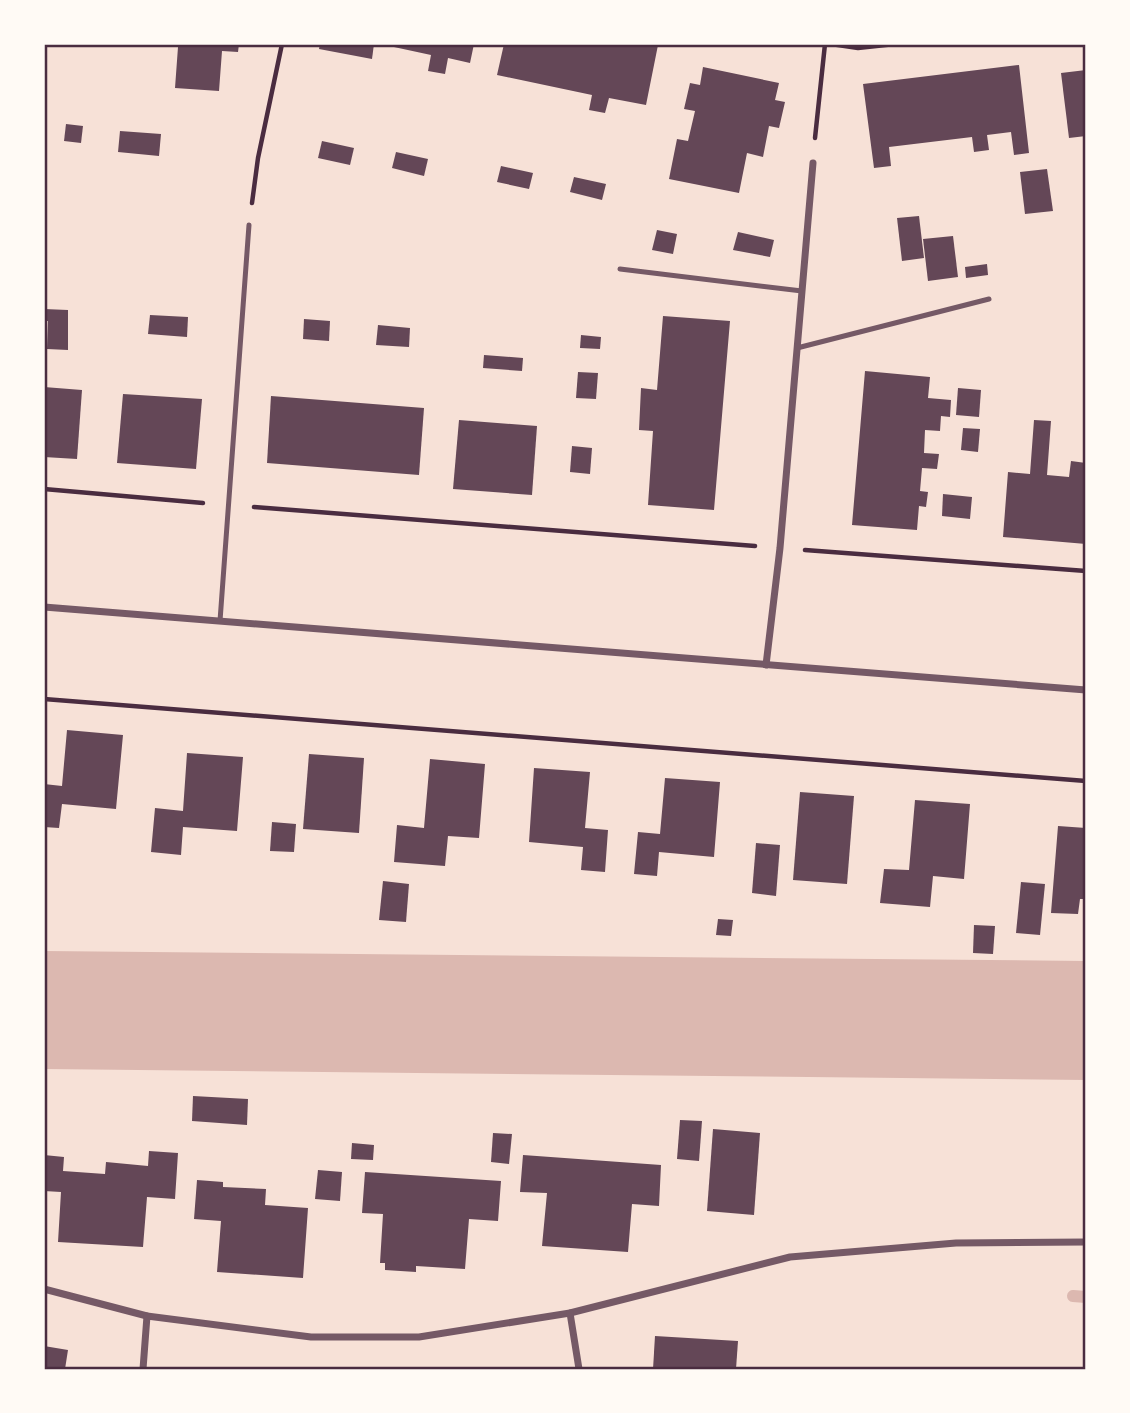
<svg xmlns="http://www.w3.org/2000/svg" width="1130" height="1413" font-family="'Source Sans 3',sans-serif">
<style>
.water{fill:#dcb8b0}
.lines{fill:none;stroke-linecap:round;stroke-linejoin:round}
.stream{stroke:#dcb8b0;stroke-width:12}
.building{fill:#644757}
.path{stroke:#4a2c40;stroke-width:4.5}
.service{stroke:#755966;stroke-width:5}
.minor{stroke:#755966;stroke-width:7}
.neatline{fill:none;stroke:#4a2c40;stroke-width:2.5}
</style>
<rect width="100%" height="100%" fill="#f7e1d7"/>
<polygon class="water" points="44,951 1086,961 1086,1080 44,1069"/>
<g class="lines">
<polyline class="stream" points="1073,1296 1086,1297"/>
</g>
<g class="building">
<polygon points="162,44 239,44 238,52 222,51 219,91 175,88 178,47"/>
<polygon points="320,44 374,44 372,59 319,49"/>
<polygon points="380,44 474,44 470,63 448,58 445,74 428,71 431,55"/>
<polygon points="504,44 658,45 646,105 609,98 605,113 589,110 592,95 497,75"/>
<polygon points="1019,65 1029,153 1014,155 1011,132 987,135 989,150 974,152 972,137 889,147 891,166 874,168 863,84"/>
<polygon points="703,67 779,83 775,100 785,102 779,128 769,126 763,157 747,153 739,193 669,179 677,139 688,141 695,111 684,109 690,83 700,85"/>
<polygon points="1086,70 1086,136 1069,138 1061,73"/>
<polygon points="66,124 83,126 81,143 64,141"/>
<polygon points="120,131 161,134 159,156 118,152"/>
<polygon points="322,141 354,148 350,165 318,158"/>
<polygon points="396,152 428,159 424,176 392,168"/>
<polygon points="501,166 533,173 529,189 497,182"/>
<polygon points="1047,169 1053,211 1025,214 1020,172"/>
<polygon points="574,177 606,184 602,200 570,192"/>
<polygon points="919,216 924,258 902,261 897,218"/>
<polygon points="657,230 677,234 673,254 652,250"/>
<polygon points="738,232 774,240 770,257 733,250"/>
<polygon points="953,236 958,277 928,281 923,239"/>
<polygon points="987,264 988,275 966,278 965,267"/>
<polygon points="44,309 68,310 68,350 47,349 48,321 44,321"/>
<polygon points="150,315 188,317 187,337 148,334"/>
<polygon points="663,316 730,321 714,510 648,505 653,431 639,430 641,388 657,390"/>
<polygon points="304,319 330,321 329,341 303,339"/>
<polygon points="378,325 410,328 409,347 376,345"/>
<polygon points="581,335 601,337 600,349 580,348"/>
<polygon points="484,355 523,358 522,371 483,368"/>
<polygon points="865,371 930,377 928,398 951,400 950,417 941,416 940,431 925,430 924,453 939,454 937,469 922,468 920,491 928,492 926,507 919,506 917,530 852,525"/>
<polygon points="578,372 598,373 596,399 576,398"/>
<polygon points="44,387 82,390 77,459 44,457"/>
<polygon points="958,388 981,390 979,417 956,415"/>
<polygon points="123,394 202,399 196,469 117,463"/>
<polygon points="271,396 424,408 419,475 267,463"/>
<polygon points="459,420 537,426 532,495 453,489"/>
<polygon points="1034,420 1051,421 1047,475 1069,477 1071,461 1086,463 1086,544 1003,537 1008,472 1030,474"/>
<polygon points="963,428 980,429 978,452 961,450"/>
<polygon points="572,446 592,448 590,474 570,472"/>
<polygon points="943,494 972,497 970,519 942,516"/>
<polygon points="67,730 123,735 116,809 62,804 59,828 44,827 44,784 62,786"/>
<polygon points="187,753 243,757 237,831 183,827 181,855 151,852 155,808 183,811"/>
<polygon points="309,754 364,758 359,833 303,829"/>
<polygon points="430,759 485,764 479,838 448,836 445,866 394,862 397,825 424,828"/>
<polygon points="534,768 590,772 585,828 608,830 605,872 581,870 583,847 529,842"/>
<polygon points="665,778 720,782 714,857 659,852 657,876 634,874 638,832 660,834"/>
<polygon points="800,792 854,796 847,884 793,880"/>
<polygon points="915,800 970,804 964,879 933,876 930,907 880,903 884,869 909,870"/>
<polygon points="272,822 296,824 294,852 270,851"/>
<polygon points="1058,826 1086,828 1086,899 1080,899 1078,914 1051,913"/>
<polygon points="756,843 780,845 776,896 752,893"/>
<polygon points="383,881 409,884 406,922 379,920"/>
<polygon points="1021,882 1045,884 1040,935 1016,933"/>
<polygon points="718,919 733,920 731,936 716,935"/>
<polygon points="974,925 995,926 993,954 973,953"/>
<polygon points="193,1096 248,1099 247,1125 192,1121"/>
<polygon points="680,1120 702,1121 699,1161 677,1159"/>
<polygon points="713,1129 760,1133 754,1215 707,1211"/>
<polygon points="493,1133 512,1134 509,1164 491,1162"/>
<polygon points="352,1143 374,1145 373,1160 351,1159"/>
<polygon points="149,1151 178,1153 175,1199 147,1197 143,1247 58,1242 61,1192 44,1191 44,1155 64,1157 63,1171 105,1174 106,1162 148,1166"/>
<polygon points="523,1155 661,1165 659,1206 632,1204 628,1252 542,1246 547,1193 520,1192"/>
<polygon points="318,1170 342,1172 340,1201 315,1199"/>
<polygon points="365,1172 501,1181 498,1221 469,1219 465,1269 416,1266 416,1272 385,1270 385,1263 380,1263 383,1214 362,1213"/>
<polygon points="197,1180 223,1182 223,1187 266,1189 265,1205 308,1208 303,1278 217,1272 221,1221 194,1219"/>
<polygon points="655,1336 738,1341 736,1369 653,1369"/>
<polygon points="44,1346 68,1350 65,1369 44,1369"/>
</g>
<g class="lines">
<g class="path">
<polyline points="831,44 858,48 895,44"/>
<polyline points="815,138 825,44"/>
<polyline points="252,203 258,158 282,44"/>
<polyline points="44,489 203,503"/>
<polyline points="254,507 755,546"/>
<polyline points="805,550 1086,571"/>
<polyline points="44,699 1086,781"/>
</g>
<g class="service">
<polyline points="620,269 802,291"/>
<polyline points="797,348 989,299"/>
<polyline points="220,621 249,225"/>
</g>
<g class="minor">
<polyline points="44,607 1086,690"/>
<polyline points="766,665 780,548 813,163"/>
<polyline points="44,1289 147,1316 311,1337 419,1337 570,1313 790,1257 956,1243 1086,1242"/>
<polyline points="570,1313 579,1369"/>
<polyline points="143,1369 147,1316"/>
</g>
</g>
<rect width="1130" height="1413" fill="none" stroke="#fffaf5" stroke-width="91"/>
<rect x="46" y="46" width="1038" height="1322" class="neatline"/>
</svg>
